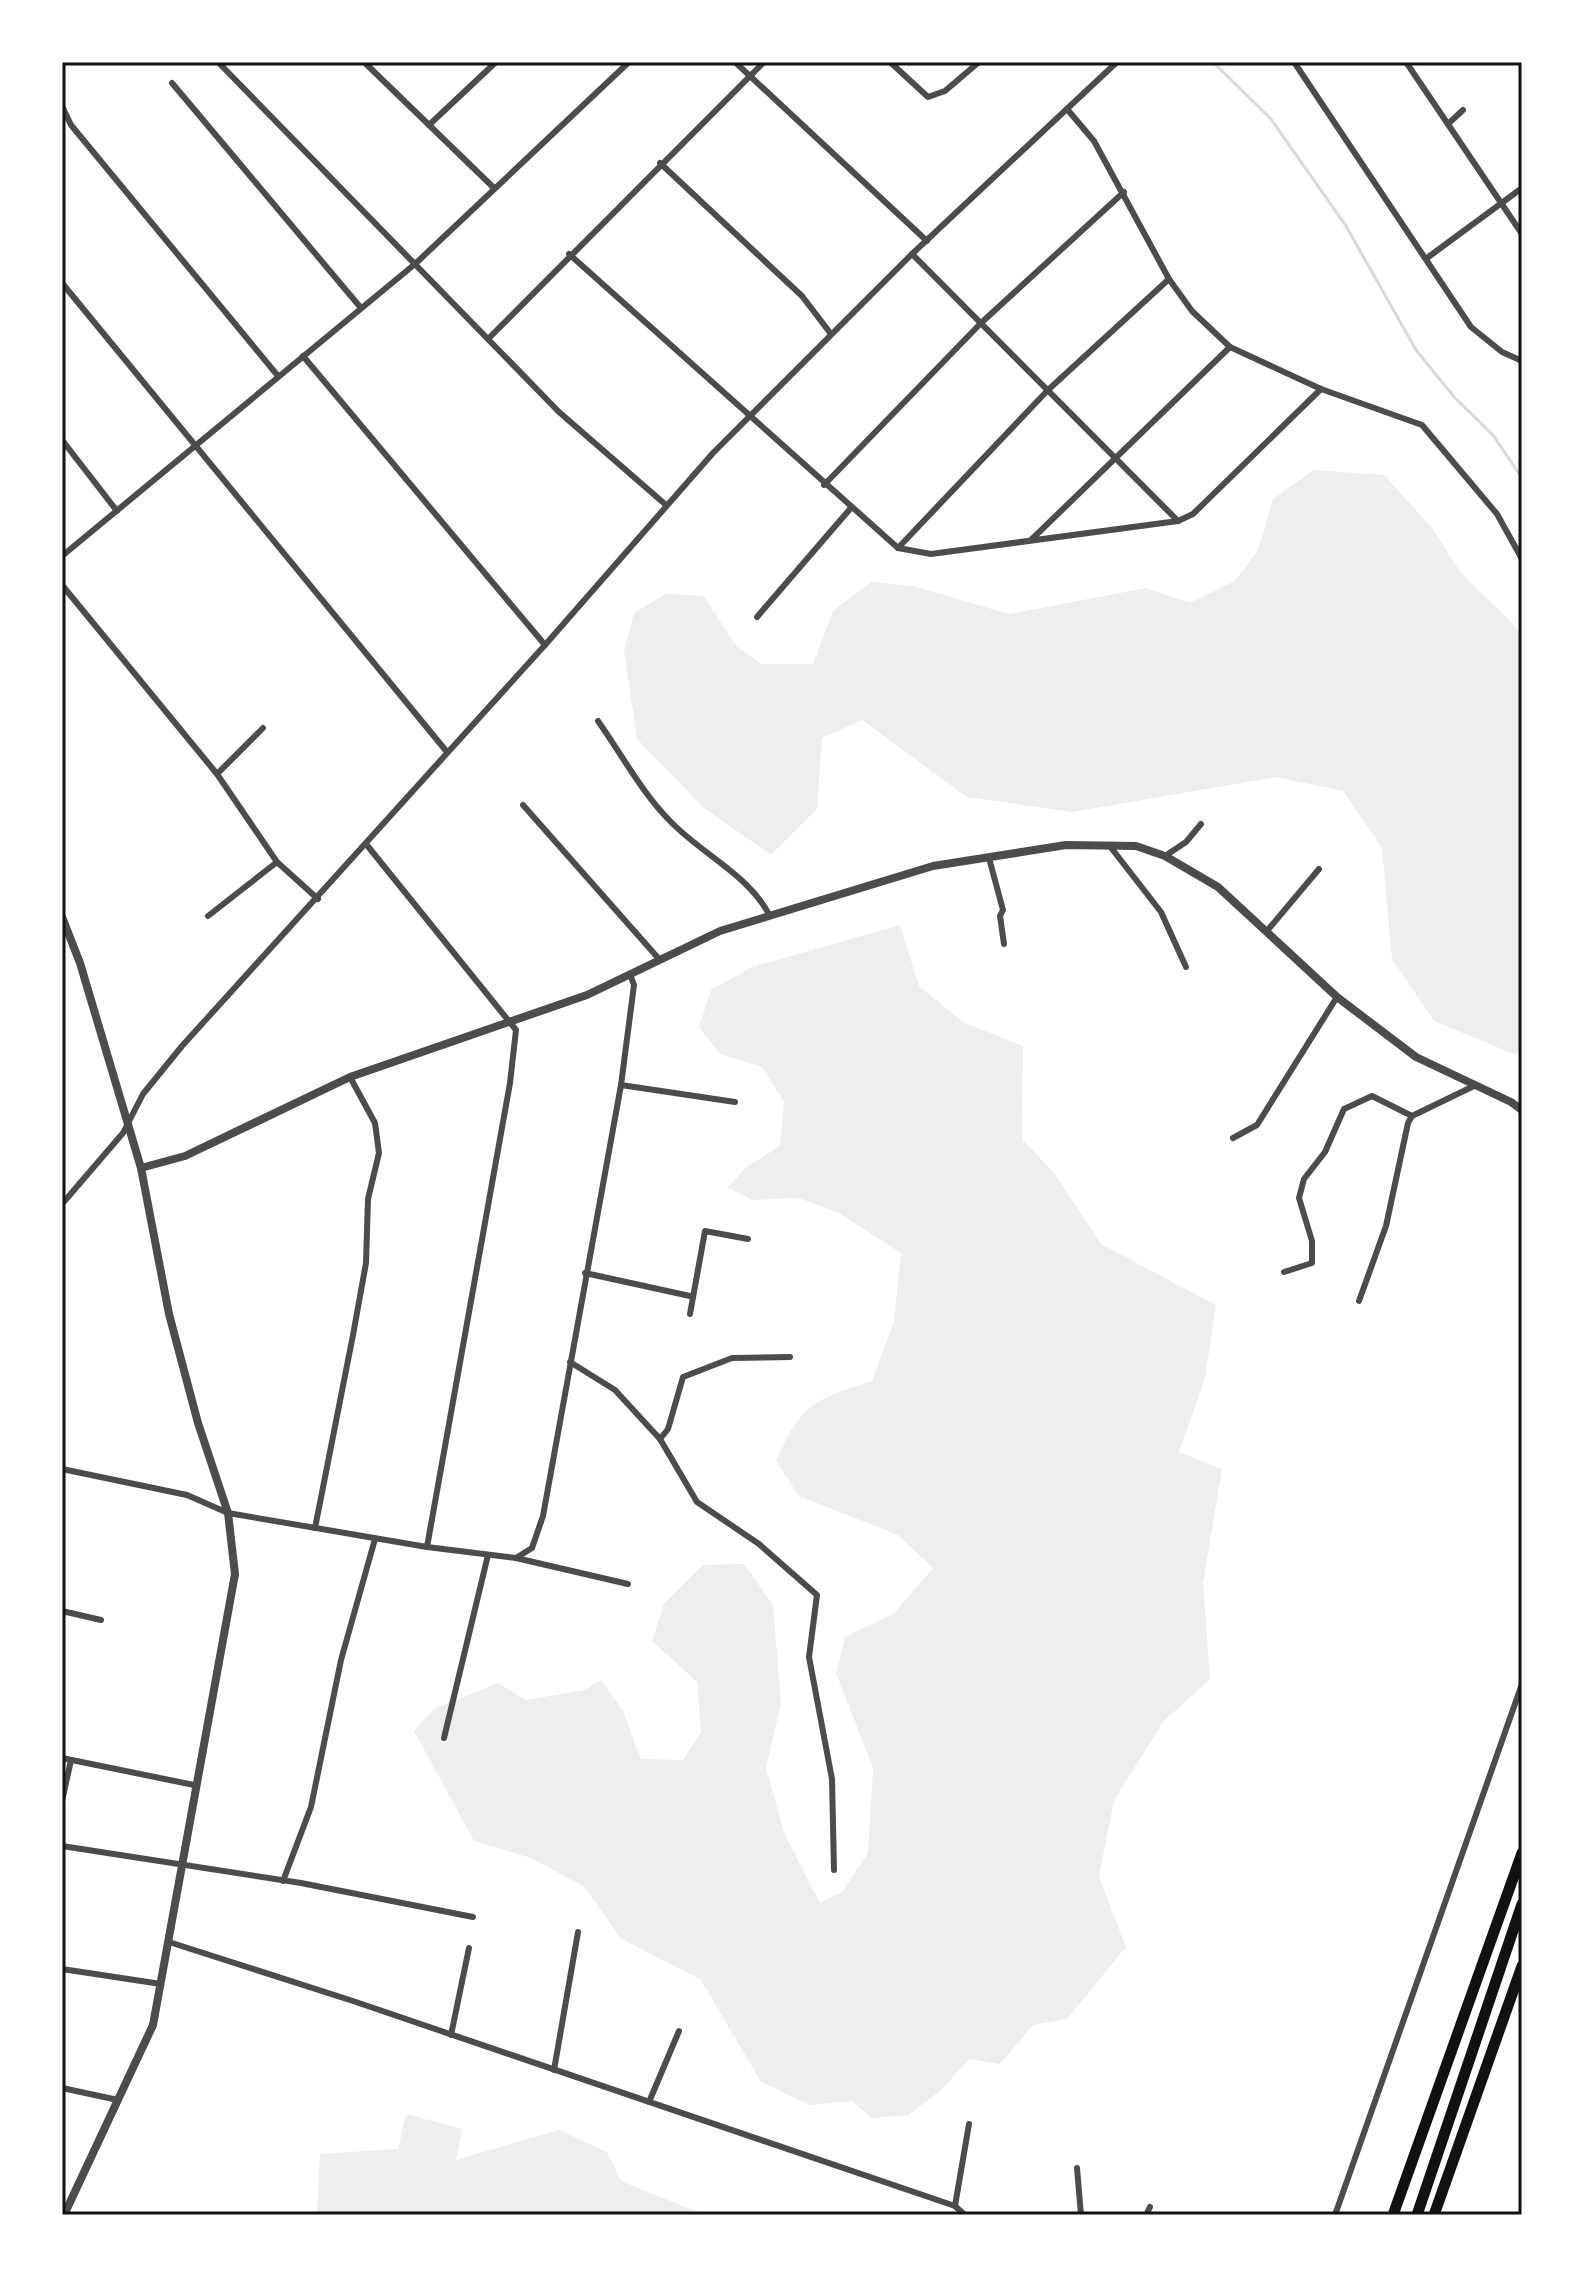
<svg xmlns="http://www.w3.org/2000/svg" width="1584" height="2277" font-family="'Sofia Sans Condensed',sans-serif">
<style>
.green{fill:#eee}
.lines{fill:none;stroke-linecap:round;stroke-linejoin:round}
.stream{stroke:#d9d9d9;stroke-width:3}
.minor{stroke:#4c4c4c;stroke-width:6}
.tertiary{stroke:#4c4c4c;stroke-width:8}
.motorway{stroke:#111;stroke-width:11}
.neatline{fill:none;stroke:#111;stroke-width:3}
</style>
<rect width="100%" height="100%" fill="#fff"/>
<g class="green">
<polygon points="1314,470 1384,475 1432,528 1461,573 1522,633 1522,1045 1516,1055 1434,1021 1392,959 1382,848 1343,791 1276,777 1072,812 967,797 862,720 822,738 817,809 771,855 704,808 637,739 624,651 634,613 666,594 704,596 736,646 761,664 813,664 833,611 871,582 913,586 1009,614 1146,588 1190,603 1235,581 1258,550 1273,499"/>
<path d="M900 925 919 986 963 1022 1023 1046 1022 1139 1054 1173 1101 1244 1216 1305 1205 1378 1179 1452 1222 1469 1203 1583 1210 1679 1164 1721 1114 1800 1099 1877 1126 1947 1067 2019 1033 2025 1000 2064 970 2059 940 2091 908 2115 872 2118 852 2101 810 2105 761 2082 701 1980 620 1938 585 1887 531 1858 474 1841 414 1731 434 1709 498 1683 526 1700 585 1690 601 1680 623 1711 641 1759 683 1760 701 1732 697 1682 652 1641 664 1604 703 1565 744 1564 773 1605 781 1704 766 1768 785 1835 820 1903 842 1892 868 1853 873 1768 836 1673 845 1637 894 1613 933 1568 898 1535 799 1496 776 1461C801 1403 814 1400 872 1381L894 1322 901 1253 839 1213 799 1198 752 1200 728 1188 745 1168 780 1146 784 1102 762 1067 720 1054 699 1027 711 990 752 967Z"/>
<polygon points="406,2114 462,2129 456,2160 559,2130 607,2152 621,2181 705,2215 317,2215 320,2154 398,2149"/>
</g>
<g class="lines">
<polyline class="stream" points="1213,62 1271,119 1346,226 1416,350 1455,398 1493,435 1522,478"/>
<g class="minor">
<polyline points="218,62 559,412 666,505"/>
<polyline points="364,62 493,187"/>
<polyline points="735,62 927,241"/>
<polyline points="890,62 928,97 945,91 979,62"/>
<polyline points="1294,62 1471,327 1502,352 1522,361"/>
<polyline points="1406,62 1522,234"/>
<polyline points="172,83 361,308"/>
<polyline points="62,106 71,125 278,376"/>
<polyline points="1067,109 1094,141 1169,279 1192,311 1230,347 1321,389 1422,425 1497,514 1522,559"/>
<polyline points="1448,124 1463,110"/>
<polyline points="429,125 496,62"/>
<polyline points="660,163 802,296 831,334"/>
<polyline points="569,254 898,548 931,554 1178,521 1193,514 1321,389"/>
<polyline points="912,254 1178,521"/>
<polyline points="1427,258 1522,188"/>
<polyline points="62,283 447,752"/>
<polyline points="488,339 764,62"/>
<polyline points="303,356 545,645"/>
<polyline points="62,440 117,511"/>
<polyline points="824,485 981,323 1124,192"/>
<polyline points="1031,540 1230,347"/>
<polyline points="898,548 1048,390 1169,279"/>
<polyline points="62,556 415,264 629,62"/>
<polyline points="62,585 217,774 277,862 318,899"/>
<polyline points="757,617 850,509"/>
<path d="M598 721C622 755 642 793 671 822 703 855 749 875 770 916"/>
<polyline points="217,774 263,728"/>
<polyline points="523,805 659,959"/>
<polyline points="366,844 516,1030 510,1083 427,1547"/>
<polyline points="1109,845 1161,912 1186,967"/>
<polyline points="1165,856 1186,842 1201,824"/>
<polyline points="989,858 1003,910 1000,916 1004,944"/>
<polyline points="208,916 277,862"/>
<polyline points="1267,931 1319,869"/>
<polyline points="621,1085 735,1102"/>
<polyline points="1233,1138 1257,1125 1337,997"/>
<polyline points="62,1204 123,1133 143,1094 182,1046 545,645 713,453 912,254 1117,62"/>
<polyline points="1284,1272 1312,1263 1312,1241 1299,1198 1304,1179 1325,1152 1344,1109 1372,1096 1412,1116"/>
<polyline points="585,1273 690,1296"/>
<polyline points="1359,1301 1386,1226 1408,1123 1412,1116 1476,1085"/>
<polyline points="690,1314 705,1231 748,1239"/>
<polyline points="570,1362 615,1390 660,1439 697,1502 759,1544 817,1595 809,1657 832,1779 834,1870"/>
<polyline points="660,1439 668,1429 683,1377 732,1358 790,1357"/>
<polyline points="62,1469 187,1495 228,1513 427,1547 516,1558 628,1584"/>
<polyline points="315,1528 353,1335 366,1263 368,1199 379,1153 375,1123 350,1077"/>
<polyline points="516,1558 532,1548 543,1516 621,1085 634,985 630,974"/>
<polyline points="62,1611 101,1620"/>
<polyline points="444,1738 488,1555"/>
<polyline points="62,1758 194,1785"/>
<polyline points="62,1801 71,1760"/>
<polyline points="62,1846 301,1883 473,1917"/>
<polyline points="283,1881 311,1807 341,1660 375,1539"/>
<polyline points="169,1942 353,2001 955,2206 965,2215"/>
<polyline points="62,1969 161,1984"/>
<polyline points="451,2035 469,1948"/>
<polyline points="554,2070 578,1932"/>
<polyline points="62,2088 118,2100"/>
<polyline points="649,2102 679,2031"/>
<polyline points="1077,2168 1081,2215"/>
<polyline points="955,2206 969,2124"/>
<polyline points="1146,2215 1150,2207"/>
<polyline points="1335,2215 1522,1684"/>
</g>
<g class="tertiary">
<polyline points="62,917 80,963 141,1168 169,1314 198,1423 228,1513 235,1574 153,2025 64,2215"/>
<polyline points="141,1168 185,1156 350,1077 587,995 720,931 933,866 1066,845 1136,846 1165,856 1218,887 1337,997 1416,1057 1511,1102 1522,1110"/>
</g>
<g class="motorway">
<polyline points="1393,2215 1522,1853"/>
<polyline points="1417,2215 1522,1904"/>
<polyline points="1434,2215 1522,1966"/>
</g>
</g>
<rect width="1584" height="2277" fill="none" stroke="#ffffff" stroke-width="128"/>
<rect x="64" y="64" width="1456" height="2149" class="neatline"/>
</svg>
